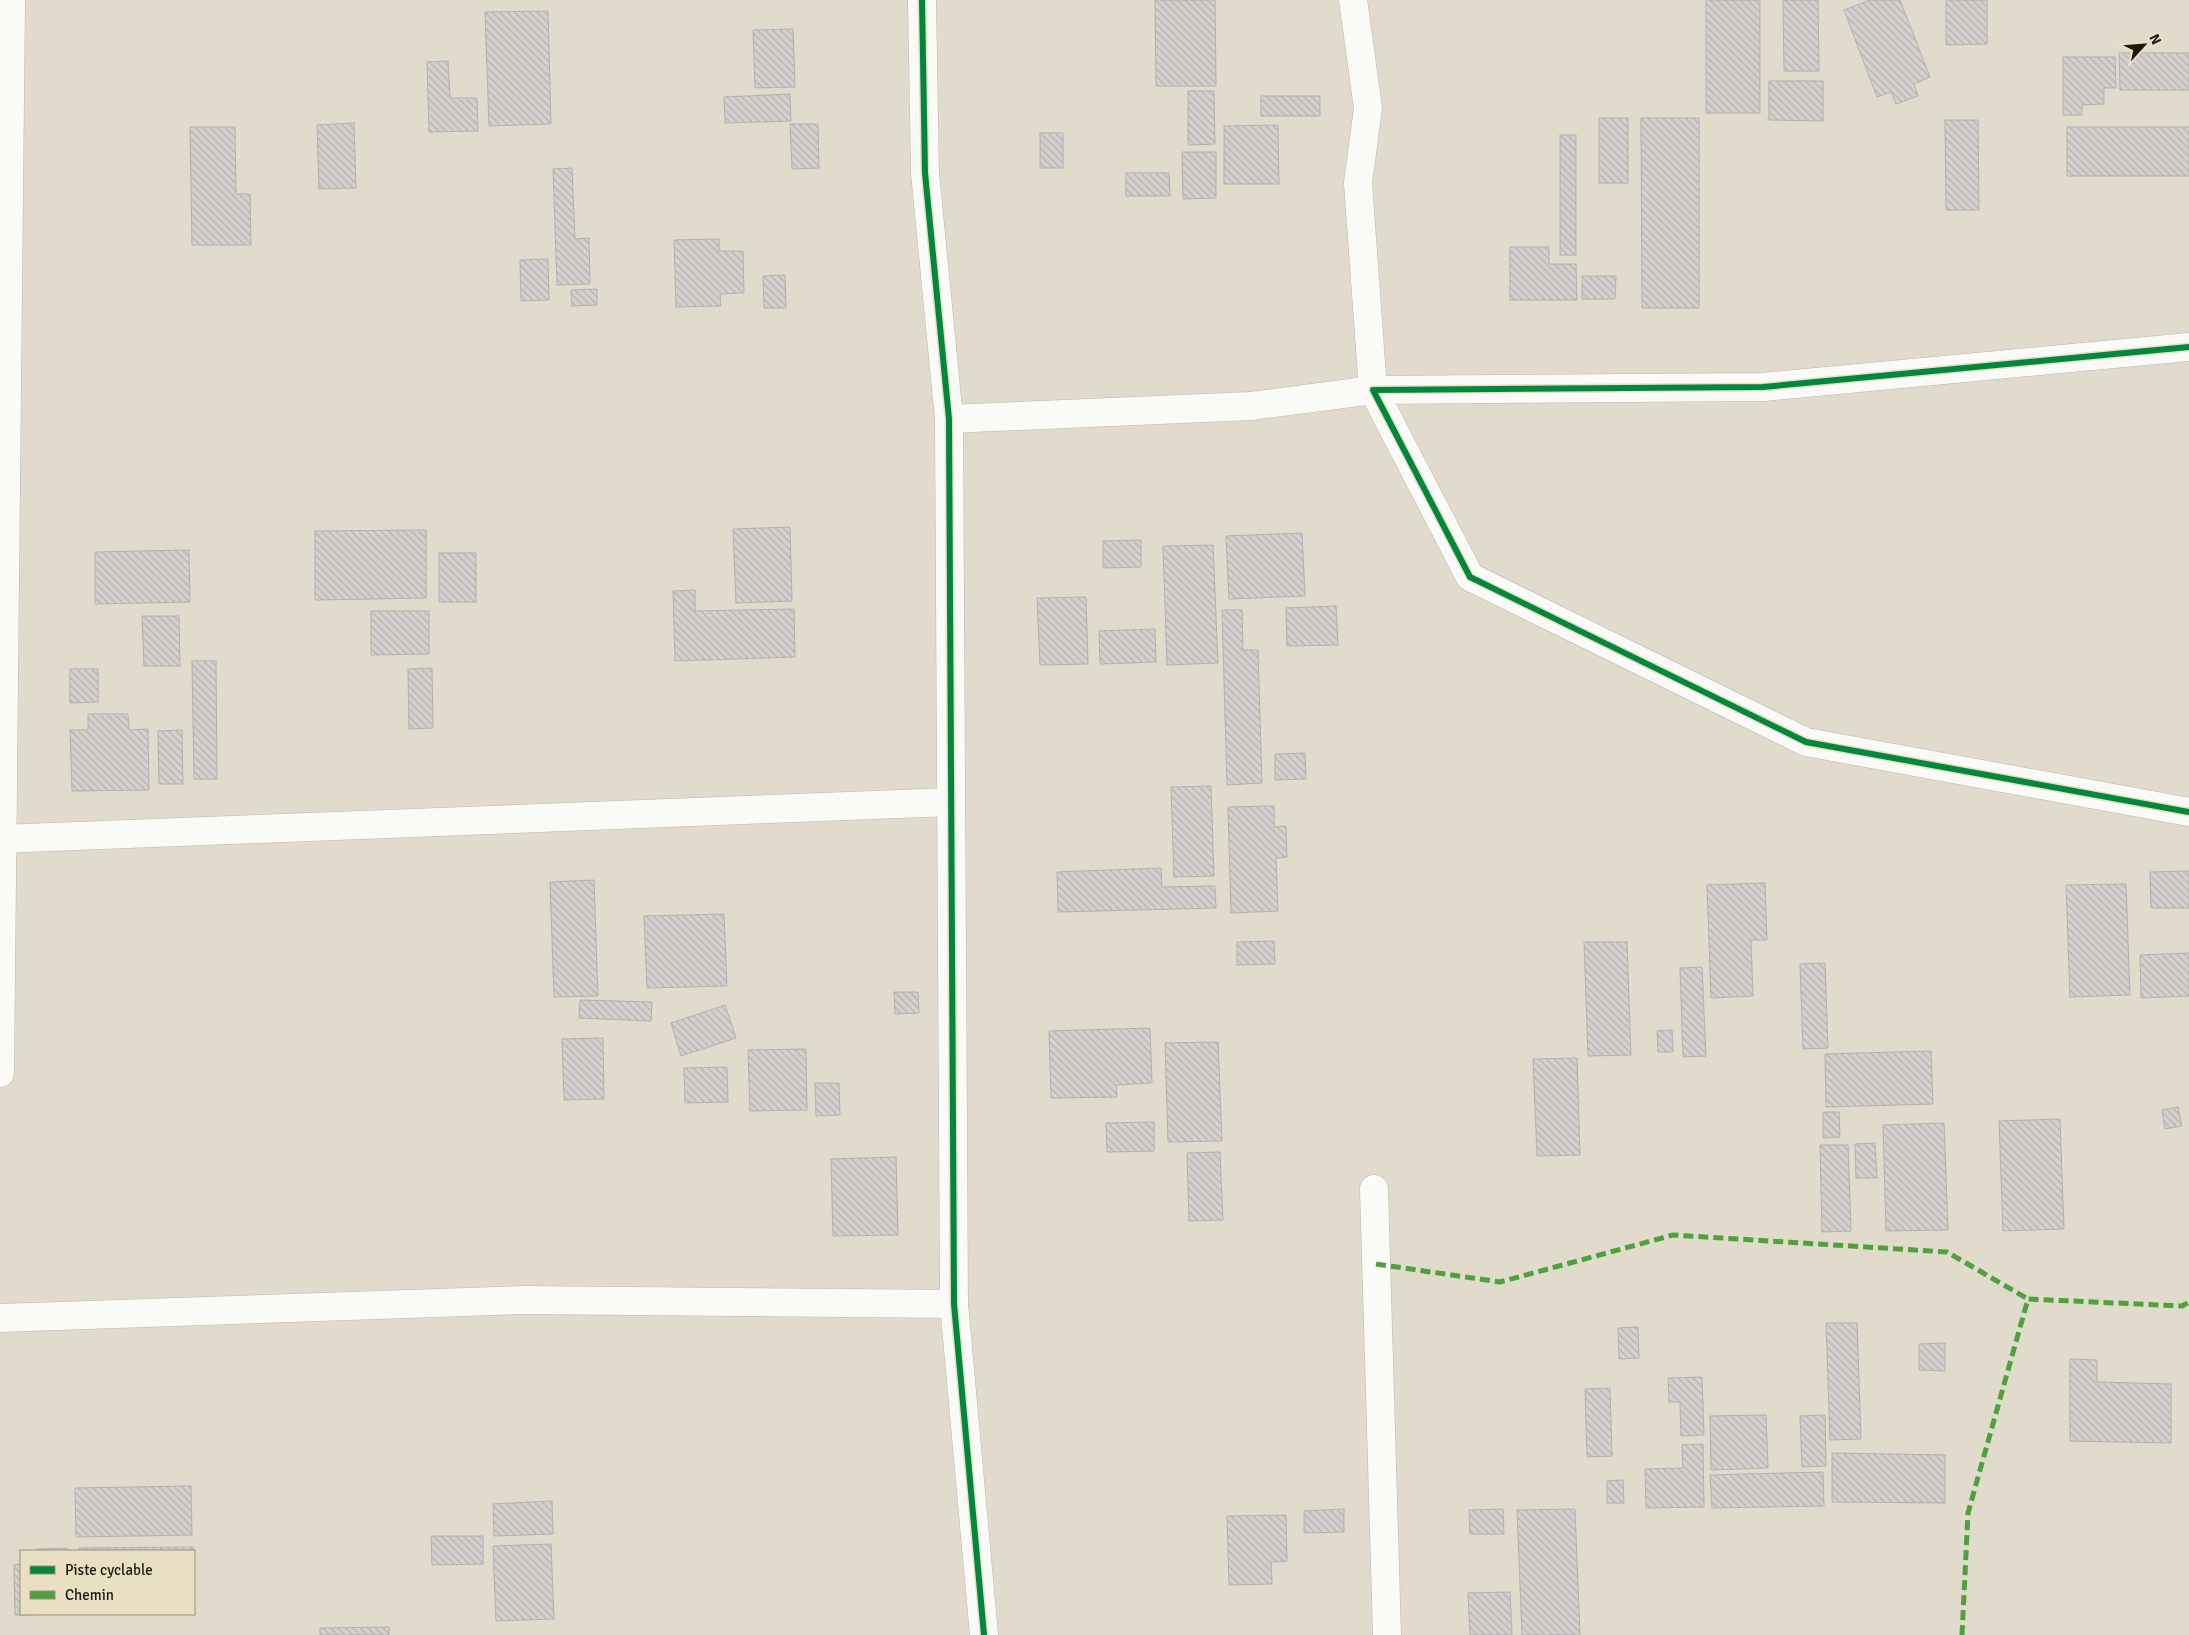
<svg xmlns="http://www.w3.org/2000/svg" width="2189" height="1635" font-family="Signika,sans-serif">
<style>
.building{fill:url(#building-back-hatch);stroke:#b3b0ae}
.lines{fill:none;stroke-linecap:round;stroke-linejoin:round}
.minor-casing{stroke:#bdb9ad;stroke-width:29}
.minor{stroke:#fafaf7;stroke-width:28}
.quiet{stroke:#4fa13e;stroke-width:5;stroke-dasharray:10 5;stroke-linecap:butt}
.cycleway-casing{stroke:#e9dfc3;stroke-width:9}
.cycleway{stroke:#00873e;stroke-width:6}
</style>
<defs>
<pattern id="building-back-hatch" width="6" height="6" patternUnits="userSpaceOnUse" patternTransform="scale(1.25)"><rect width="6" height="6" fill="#d4d0ce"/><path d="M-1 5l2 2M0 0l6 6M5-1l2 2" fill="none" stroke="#b5b2b0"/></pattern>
</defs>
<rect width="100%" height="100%" fill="#e1dbcb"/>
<g class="building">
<polygon points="1155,0 1215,0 1216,86 1156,86"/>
<rect x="1706" y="0" width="54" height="113"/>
<polygon points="1783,0 1818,0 1819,71 1784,71"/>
<polygon points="1870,0 1900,0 1930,77 1914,84 1918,96 1896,104 1891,92 1877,97 1844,10"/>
<polygon points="1946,0 1987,0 1987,44 1946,45"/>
<polygon points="548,11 551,124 489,126 485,12"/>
<polygon points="793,29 795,87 755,88 753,30"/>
<polygon points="2119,53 2189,53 2189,90 2120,90"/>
<polygon points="2063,57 2115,57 2116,88 2104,88 2104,104 2082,105 2082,115 2063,115"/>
<polygon points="448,61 450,98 477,98 478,131 429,132 427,62"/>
<polygon points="1769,81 1823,81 1823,121 1769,120"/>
<polygon points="1188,91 1214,91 1215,144 1188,145"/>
<polygon points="790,94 791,121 725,123 724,97"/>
<rect x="1261" y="96" width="59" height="20"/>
<rect x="1599" y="118" width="29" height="65"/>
<polygon points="1641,118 1699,118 1699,308 1642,308"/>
<polygon points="1945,120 1978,120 1979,210 1946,210"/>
<polygon points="354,123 356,188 319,189 317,125"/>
<polygon points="790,124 818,124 819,168 792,169"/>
<polygon points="1278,125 1279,184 1224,184 1224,126"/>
<polygon points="190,127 235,127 236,194 250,194 251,245 192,245"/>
<rect x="2067" y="127" width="122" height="49"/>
<rect x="1040" y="133" width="23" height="35"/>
<rect x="1560" y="135" width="16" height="120"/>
<polygon points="1182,152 1216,152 1216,198 1183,199"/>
<polygon points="572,168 575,239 589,238 590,284 557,285 553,169"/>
<polygon points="1126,173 1169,173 1170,196 1126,196"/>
<polygon points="719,239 719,251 743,251 744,293 720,294 721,306 676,307 674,240"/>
<polygon points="1510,247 1549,247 1549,264 1576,264 1577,300 1510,300"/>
<polygon points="548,259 549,300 521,301 520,260"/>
<polygon points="785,275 786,308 764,308 763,276"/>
<polygon points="1582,276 1616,276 1615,299 1582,299"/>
<polygon points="597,289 597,305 572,306 571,290"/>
<polygon points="790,527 792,601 736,603 733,529"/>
<polygon points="426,530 426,598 315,600 315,531"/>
<polygon points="1302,533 1305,596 1229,599 1226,536"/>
<polygon points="1141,540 1141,567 1103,568 1103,541"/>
<polygon points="1213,545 1218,663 1167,665 1163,546"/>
<polygon points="189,550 190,602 95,604 95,552"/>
<rect x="439" y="553" width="37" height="49"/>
<polygon points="695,590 695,611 794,609 795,657 675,661 673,591"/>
<polygon points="1086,597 1088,664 1040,665 1037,598"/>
<polygon points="1336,606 1338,645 1287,646 1286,608"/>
<polygon points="1222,610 1242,610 1243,650 1258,650 1262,783 1227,785"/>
<polygon points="371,611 429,611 429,654 371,655"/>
<polygon points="142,616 179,616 180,666 144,666"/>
<polygon points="1155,629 1156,662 1100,664 1099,631"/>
<polygon points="192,661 216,661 217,779 194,779"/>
<polygon points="432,668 433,728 409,729 408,669"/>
<polygon points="70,669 98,669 98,702 70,703"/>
<polygon points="88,714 128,714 129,730 148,729 149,790 72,791 70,730 88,730"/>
<polygon points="182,730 183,784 159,784 158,731"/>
<polygon points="1305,753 1306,779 1275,780 1275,754"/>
<polygon points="1211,786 1214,876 1174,877 1171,787"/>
<polygon points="1274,806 1274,827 1286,826 1287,857 1276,858 1278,911 1231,913 1228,807"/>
<polygon points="1161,868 1162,887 1215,886 1216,908 1058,912 1057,872"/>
<polygon points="2189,871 2189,908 2151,908 2150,872"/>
<polygon points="594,880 598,996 554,997 550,882"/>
<polygon points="1765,883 1767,940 1751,940 1753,996 1711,998 1707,885"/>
<polygon points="2126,884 2130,995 2070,997 2066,885"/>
<polygon points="724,914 727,986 647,988 644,916"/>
<polygon points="1274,941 1275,964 1237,965 1237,942"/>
<polygon points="1584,942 1627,942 1631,1055 1588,1056"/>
<polygon points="2189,953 2189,996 2141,998 2140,955"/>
<polygon points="1825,963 1828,1048 1803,1049 1800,964"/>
<polygon points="1702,967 1706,1056 1683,1057 1680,968"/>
<polygon points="894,992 918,992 919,1013 895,1014"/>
<polygon points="580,1000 652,1002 651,1021 579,1018"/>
<polygon points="725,1005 736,1038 681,1056 671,1023"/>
<polygon points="1150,1028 1152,1083 1116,1085 1117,1097 1051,1098 1049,1031"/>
<polygon points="1672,1030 1673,1052 1658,1052 1657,1031"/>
<polygon points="603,1038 604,1099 564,1100 562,1039"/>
<polygon points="1218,1042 1222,1141 1168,1142 1165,1043"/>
<polygon points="806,1049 807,1110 750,1111 748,1050"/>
<polygon points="1931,1051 1933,1104 1826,1107 1825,1054"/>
<polygon points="1577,1058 1580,1155 1537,1156 1533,1059"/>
<polygon points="727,1067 728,1102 685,1103 684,1068"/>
<polygon points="815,1083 839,1083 840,1115 816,1116"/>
<polygon points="2178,1107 2182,1126 2165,1129 2162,1110"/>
<polygon points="1823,1112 1839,1112 1840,1137 1823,1138"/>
<polygon points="2060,1119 2064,1229 2003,1231 1999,1121"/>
<polygon points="1154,1122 1154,1151 1107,1152 1106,1123"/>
<polygon points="1944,1123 1948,1230 1886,1231 1883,1125"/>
<polygon points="1875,1143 1877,1178 1856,1178 1855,1144"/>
<polygon points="1820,1145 1848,1145 1851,1231 1822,1232"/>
<polygon points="1220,1152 1223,1220 1189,1221 1187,1153"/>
<polygon points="896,1157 898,1235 833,1236 831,1159"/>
<polygon points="1826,1323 1857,1323 1861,1439 1830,1440"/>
<polygon points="1638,1327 1639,1358 1619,1359 1618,1328"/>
<polygon points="1945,1343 1945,1371 1919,1370 1919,1344"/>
<polygon points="2070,1359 2097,1360 2097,1382 2171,1384 2171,1443 2070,1441"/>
<polygon points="1702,1377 1704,1435 1681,1436 1680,1402 1669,1402 1668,1378"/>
<polygon points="1610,1388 1612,1456 1587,1457 1585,1389"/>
<polygon points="1766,1415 1768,1468 1711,1470 1710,1416"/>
<polygon points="1825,1415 1826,1466 1802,1467 1800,1416"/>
<polygon points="1703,1444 1704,1507 1646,1508 1645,1469 1683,1468 1682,1445"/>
<polygon points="1832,1453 1945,1455 1945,1503 1832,1502"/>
<polygon points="1823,1472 1824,1506 1712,1508 1710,1475"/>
<polygon points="1623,1480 1624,1503 1607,1503 1607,1481"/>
<polygon points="191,1486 192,1535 76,1537 75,1488"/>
<polygon points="552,1501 553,1534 494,1536 493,1504"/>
<polygon points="1344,1509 1344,1532 1304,1533 1304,1511"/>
<polygon points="1503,1509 1504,1534 1470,1534 1469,1510"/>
<polygon points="1575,1509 1580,1635 1522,1635 1517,1510"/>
<polygon points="1286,1515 1287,1561 1271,1562 1272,1584 1229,1585 1227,1516"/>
<polygon points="431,1536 483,1536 483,1564 432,1565"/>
<polygon points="551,1544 554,1619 496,1621 493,1546"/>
<polygon points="193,1547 193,1551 79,1551 79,1548"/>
<polygon points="67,1548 67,1551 37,1551 37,1549"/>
<polygon points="21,1564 21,1614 68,1614 15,1615 14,1565"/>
<polygon points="1510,1592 1512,1635 1470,1635 1468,1593"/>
<polygon points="389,1627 389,1635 320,1635 320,1628"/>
</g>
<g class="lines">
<defs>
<g id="minor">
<polyline points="922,0 925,173 949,419 954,1304 984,1635"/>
<polyline points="2189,347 1763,387 1373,390 1470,577 1806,742 2189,812"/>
<polyline points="949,419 1251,406 1373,390 1358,183 1368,108 1353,0"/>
<polyline points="0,839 951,802"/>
<polyline points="0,1073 11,0"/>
<polyline points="1374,1189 1387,1635"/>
<polyline points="0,1318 522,1300 954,1304"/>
</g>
</defs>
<use href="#minor" class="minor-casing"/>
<use href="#minor" class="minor"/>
<g class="quiet">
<polyline points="1376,1264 1500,1282 1673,1235 1947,1252 2028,1299"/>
<polyline points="1962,1635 1968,1513 2028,1299 2182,1306 2189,1302"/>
</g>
<defs>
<g id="cycleway">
<polyline points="922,0 925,173 949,419 954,1304 984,1635"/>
<polyline points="2189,347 1763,387 1373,390 1470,577 1806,742 2189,812"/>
</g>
</defs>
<use href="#cycleway" class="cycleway-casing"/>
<use href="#cycleway" class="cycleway"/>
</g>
<rect x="20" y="1550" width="175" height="65" fill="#e9dfc3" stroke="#978f7b"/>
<rect x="30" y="1566" width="25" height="8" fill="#00873e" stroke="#978f7b"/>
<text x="65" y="1575" font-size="15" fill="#1c180e">Piste cyclable</text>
<rect x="30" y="1591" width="25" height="8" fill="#4fa13e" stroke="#978f7b"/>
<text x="65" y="1600" font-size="15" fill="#1c180e">Chemin</text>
<g transform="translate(2144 45) rotate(64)" stroke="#e9dfc3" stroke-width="4" paint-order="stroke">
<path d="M0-4L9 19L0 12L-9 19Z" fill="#1c180e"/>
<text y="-8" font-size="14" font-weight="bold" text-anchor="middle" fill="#1c180e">N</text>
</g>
</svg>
